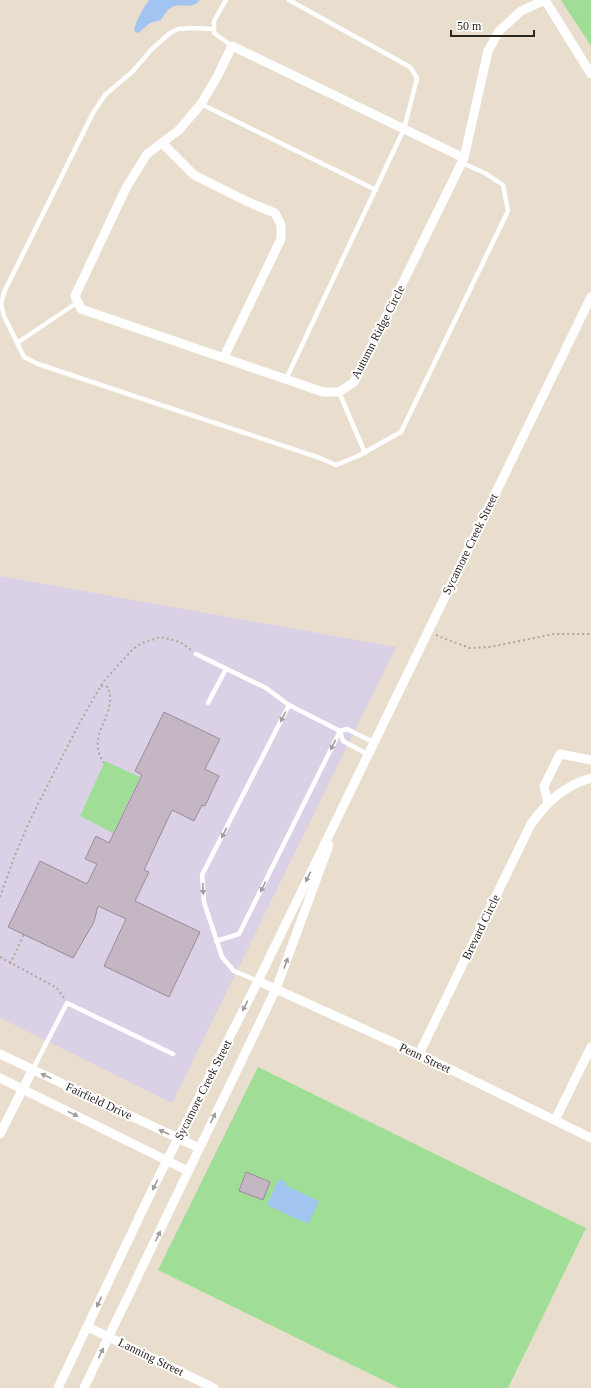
<svg xmlns="http://www.w3.org/2000/svg" width="591" height="1388" font-family="'Times New Roman',serif">
<style>
.education{fill:#dad1e6}
.green{fill:#a0de98}
.water{fill:#a1c4f1}
.building{fill:#c5b6c4;stroke:#9a8c99}
.lines{fill:none;stroke-linecap:round;stroke-linejoin:round}
.path{stroke:#b0a699;stroke-width:2;stroke-dasharray:2 3;stroke-linecap:butt}
.service{stroke:#fff;stroke-width:4.5}
.minor{stroke:#fff;stroke-width:9}
.oneway{fill:#a09d9b}
.labels{text-anchor:middle;stroke-width:4;stroke-linejoin:round;paint-order:stroke}
.street-label{font-size:12px;fill:#2b2620;stroke:#fff}
</style>
<rect width="100%" height="100%" fill="#e9ddcd"/>
<polygon class="education" points="0,576 396,647 172,1103 0,1018"/>
<g class="green">
<polygon points="561,0 591,0 591,46"/>
<polygon points="105,761 140,777 113,833 80,816"/>
<polygon points="258,1067 586,1228 508,1388 399,1388 158,1270"/>
</g>
<g class="water">
<path d="M149 0H200C189 12 180 0 169 9 166 12 163 16 161 20L150 23 138 33 134 31C136 20 143 9 149 0Z"/>
<polygon points="279,1179 287,1183 285,1185 319,1201 308,1224 267,1205"/>
</g>
<g class="building">
<polygon points="164,712 220,739 205,769 219,776 205,806 202,805 194,821 172,810 144,870 149,872 135,901 200,932 169,997 104,966 126,919 98,906 94,922 73,958 8,927 40,861 87,884 97,864 85,859 96,836 109,843 142,775 135,771"/>
<polygon points="246,1172 270,1182 263,1200 239,1191"/>
</g>
<g class="lines">
<g class="path">
<polyline points="436,635 448,640 470,648 490,647 554,634 591,634"/>
<path d="M101 686 108 687C117 711 95 726 98 749 98 754 102 759 104 763"/>
<polyline points="0,897 15,855 31,818 80,722 103,682 133,649 142,643 161,637 180,642 191,650"/>
<polyline points="0,957 57,988 64,998"/>
<polyline points="10,964 24,934"/>
</g>
<g class="service">
<polyline points="226,0 214,21 214,33 232,46"/>
<polyline points="214,29 191,28 178,29 170,33 152,49 133,71 105,95 93,113 5,290 1,303 4,316 24,357 38,364 320,458 336,465 358,456 401,432 508,211 503,185 485,173 462,163"/>
<polyline points="201,104 376,190"/>
<polyline points="17,343 78,302"/>
<polyline points="286,379 404,129 417,78 410,67 289,0"/>
<polyline points="339,392 365,453"/>
<polyline points="196,654 266,688 289,705"/>
<polyline points="208,703 226,669"/>
<polyline points="216,941 239,934 340,731 347,729 373,742"/>
<polyline points="258,981 234,971 222,957 204,902 202,875 289,705 340,731 343,741 367,754"/>
<polyline points="33,1069 67,1003 173,1054"/>
</g>
<g class="minor">
<polyline points="545,0 591,74"/>
<polyline points="162,143 194,175 246,201 275,213 281,225 281,239 224,357"/>
<polyline points="464,158 232,46 217,77 201,104 179,130 147,154 126,188 75,296 81,309 323,392 339,392 354,382 464,158 488,51 499,31 521,11 545,0"/>
<polyline points="548,803 544,786 560,754 591,760"/>
<polyline points="258,981 419,1054 591,1138"/>
<polyline points="0,1054 199,1148"/>
<path d="M419 1054 531 824C547 802 565 785 591 778"/>
<polyline points="0,1078 188,1171"/>
<polyline points="555,1120 591,1047"/>
<polyline points="0,1134 33,1069"/>
<polyline points="88,1327 214,1388"/>
<polyline points="58,1388 154,1186 258,981 591,297"/>
<polyline points="84,1388 276,989 329,845"/>
</g>
</g>
<defs><path id="oneway-solid" d="M-6-.8H1V-3.2L6.5 0L1 3.2V.8H-6Z"/></defs>
<g class="oneway">
<use href="#oneway-solid" transform="translate(283 717) rotate(117)"/>
<use href="#oneway-solid" transform="translate(333 745) rotate(116)"/>
<use href="#oneway-solid" transform="translate(224 833) rotate(117)"/>
<use href="#oneway-solid" transform="translate(308 877) rotate(116)"/>
<use href="#oneway-solid" transform="translate(263 887) rotate(116)"/>
<use href="#oneway-solid" transform="translate(203 889) rotate(88)"/>
<use href="#oneway-solid" transform="translate(286 963) rotate(-70)"/>
<use href="#oneway-solid" transform="translate(245 1006) rotate(117)"/>
<use href="#oneway-solid" transform="translate(46 1076) rotate(-155)"/>
<use href="#oneway-solid" transform="translate(73 1114) rotate(26)"/>
<use href="#oneway-solid" transform="translate(213 1118) rotate(-64)"/>
<use href="#oneway-solid" transform="translate(164 1132) rotate(-155)"/>
<use href="#oneway-solid" transform="translate(155 1185) rotate(117)"/>
<use href="#oneway-solid" transform="translate(158 1236) rotate(-64)"/>
<use href="#oneway-solid" transform="translate(99 1302) rotate(115)"/>
<use href="#oneway-solid" transform="translate(101 1353) rotate(-64)"/>
</g>
<g class="labels">
<g class="street-label">
<text transform="translate(378 332) rotate(-63)" y="4">Autumn Ridge Circle</text>
<text transform="translate(470 544) rotate(-64)" y="4">Sycamore Creek Street</text>
<text transform="translate(481 927) rotate(-64)" y="4">Brevard Circle</text>
<text transform="translate(425 1058) rotate(25)" y="4">Penn Street</text>
<text transform="translate(203 1090) rotate(-63)" y="4">Sycamore Creek Street</text>
<text transform="translate(99 1101) rotate(25)" y="4">Fairfield Drive</text>
<text transform="translate(151 1357) rotate(26)" y="4">Lanning Street</text>
</g>
</g>
<path d="M451 30v6h83v-6" fill="none" stroke="#2b2620" stroke-width="2"/>
<text x="457" y="30" font-size="12" fill="#2b2620" stroke="#ffffff" stroke-width="3" paint-order="stroke">50 m</text>
</svg>
